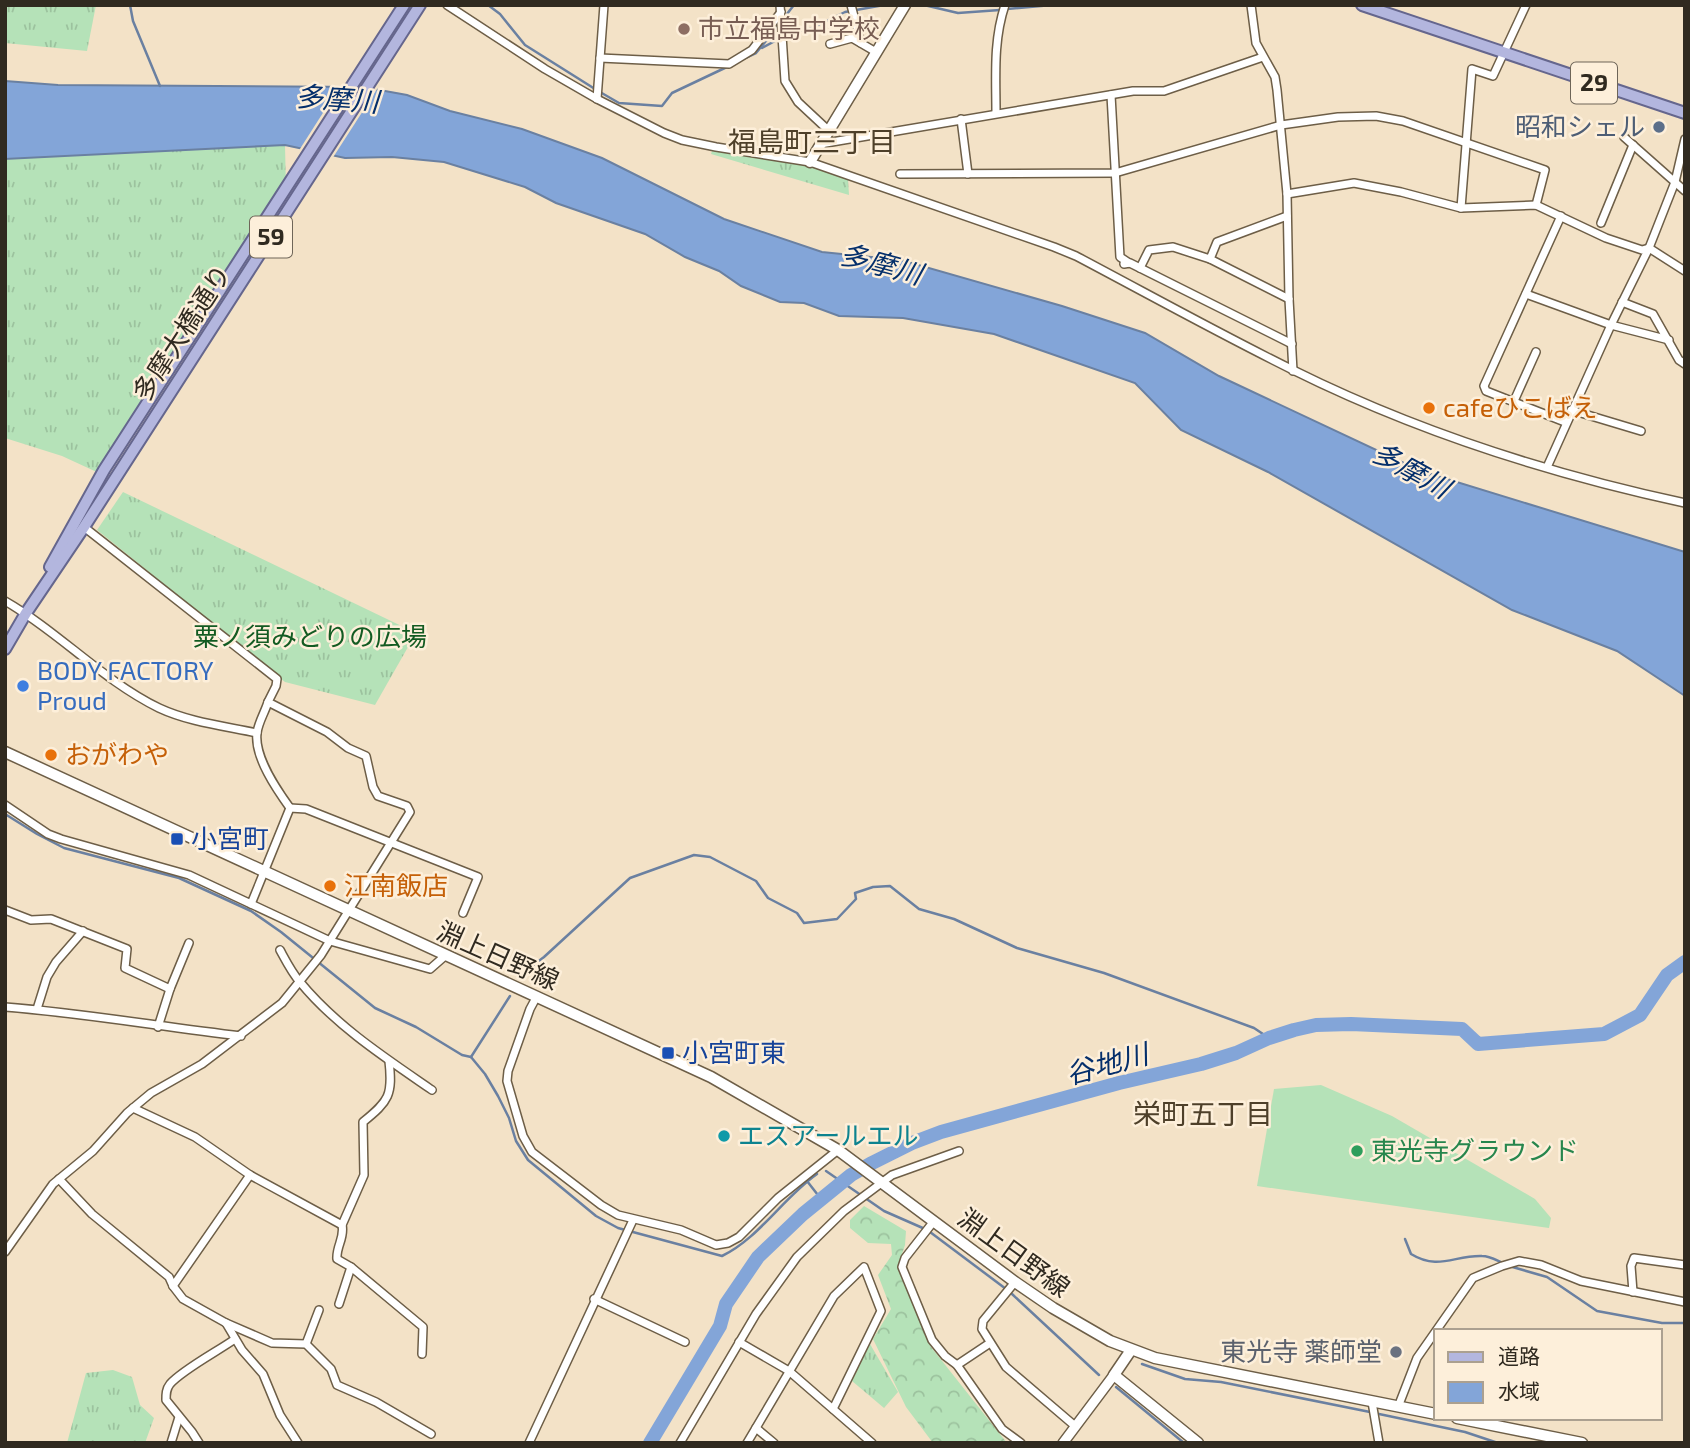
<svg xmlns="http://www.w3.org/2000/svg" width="1690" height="1448" font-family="'Exo 2','Noto Sans JP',sans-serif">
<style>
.grass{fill:url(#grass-tufts)}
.forest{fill:url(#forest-crowns)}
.garden{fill:#b5e2b8}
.water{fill:#83a5d8;stroke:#6a80a1;stroke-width:2}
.pier{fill:#f3e2c7}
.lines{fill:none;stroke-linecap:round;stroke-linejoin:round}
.stream{stroke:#6a80a1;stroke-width:2.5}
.river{stroke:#83a5d8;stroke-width:14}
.minor-casing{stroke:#6d5e47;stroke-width:10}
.tertiary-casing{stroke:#6d5e47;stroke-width:12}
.secondary-casing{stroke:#6d5e47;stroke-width:13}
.primary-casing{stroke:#65668d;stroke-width:14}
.minor{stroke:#fff;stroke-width:7}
.tertiary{stroke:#fff;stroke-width:9}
.secondary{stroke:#fff;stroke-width:10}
.primary{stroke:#b3b6de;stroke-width:10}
.education-dot{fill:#8d6e63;stroke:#fdefda;stroke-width:2.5}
.service-dot{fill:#5c6f8a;stroke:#fdefda;stroke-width:2.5}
.food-dot{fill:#e8710a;stroke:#fdefda;stroke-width:2.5}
.shop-dot{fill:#3f7fe0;stroke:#fdefda;stroke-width:2.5}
.transit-dot{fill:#1a4fb4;stroke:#fdefda;stroke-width:2.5}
.culture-dot{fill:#0f9aa8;stroke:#fdefda;stroke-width:2.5}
.leisure-dot{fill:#2e9e5b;stroke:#fdefda;stroke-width:2.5}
.worship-dot{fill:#6b7280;stroke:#fdefda;stroke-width:2.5}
.labels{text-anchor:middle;stroke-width:5;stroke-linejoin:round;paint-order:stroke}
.shield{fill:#fdefda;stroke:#6e6558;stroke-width:2}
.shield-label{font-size:24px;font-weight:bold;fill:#302a20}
.education-label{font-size:26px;fill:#785e54;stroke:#fdefda;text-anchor:start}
.service-label{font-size:26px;fill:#4e5e75;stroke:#fdefda;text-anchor:end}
.street-label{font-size:26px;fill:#302a20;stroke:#fdefda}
.food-label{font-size:26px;fill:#c56008;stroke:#fdefda;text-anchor:start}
.park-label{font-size:26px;fill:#135b22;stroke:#fdefda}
.shop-label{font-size:26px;fill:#366cbe;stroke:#fdefda;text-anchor:start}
.transit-label{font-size:26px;fill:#164399;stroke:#fdefda;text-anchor:start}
.culture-label{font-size:26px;fill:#0d838f;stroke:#fdefda;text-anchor:start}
.leisure-label{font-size:26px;fill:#27864d;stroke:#fdefda;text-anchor:start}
.worship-label{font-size:26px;fill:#5b616d;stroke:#fdefda;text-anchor:end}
.water-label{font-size:28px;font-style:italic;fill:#052f6b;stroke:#fdefda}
.neighbourhood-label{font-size:28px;fill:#4e402a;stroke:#fdefda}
</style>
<defs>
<pattern id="grass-tufts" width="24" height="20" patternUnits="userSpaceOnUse" patternTransform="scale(1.75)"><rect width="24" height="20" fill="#b5e2b8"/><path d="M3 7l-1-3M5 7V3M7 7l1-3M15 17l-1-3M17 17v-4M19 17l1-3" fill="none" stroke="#9cc29e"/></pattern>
<pattern id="forest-crowns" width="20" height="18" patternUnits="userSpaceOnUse" patternTransform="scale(1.75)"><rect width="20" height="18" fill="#b5e2b8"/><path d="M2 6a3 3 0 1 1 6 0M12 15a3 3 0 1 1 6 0" fill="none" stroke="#9cc29e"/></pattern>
</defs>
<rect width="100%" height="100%" fill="#f3e2c7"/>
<g class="grass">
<polygon points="5,5 96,5 87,51 5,43"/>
<polygon points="285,145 286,189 101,474 62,456 5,438 5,159"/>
<polygon points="712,151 806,165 848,180 849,195 711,154"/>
<polygon points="123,492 416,633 375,705 285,682 97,530"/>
<polygon points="870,1344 898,1392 884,1408 852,1381"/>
<polygon points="113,1370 132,1377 140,1405 154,1418 145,1443 67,1443 86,1373"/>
</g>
<polygon class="forest" points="864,1206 906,1231 905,1245 899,1263 931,1347 1007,1443 933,1443 906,1407 873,1339 891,1309 878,1275 892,1255 891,1244 868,1243 850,1228 850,1220"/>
<polygon class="garden" points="1321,1085 1392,1116 1535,1199 1551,1218 1549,1228 1257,1186 1274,1089"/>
<polygon class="water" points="5,81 58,85 363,87 407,95 450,111 522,129 602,158 724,219 822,252 901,260 1062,306 1145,333 1219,376 1421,471 1685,552 1685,696 1617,651 1512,610 1268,472 1181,430 1135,383 994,334 903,318 839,316 804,303 780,302 741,286 719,271 685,257 645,234 556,203 525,187 444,162 392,157 345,158 285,145 5,159"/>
<polygon class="pier" points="342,83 379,86 332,159 298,152"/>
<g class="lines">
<g class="stream">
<polyline points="130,5 133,21 160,86"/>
<polyline points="488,5 500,14 525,45 595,89"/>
<polyline points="924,5 958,13 1000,10"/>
<polyline points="1007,9 1052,5"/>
<polyline points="783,19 794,5"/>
<polyline points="788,34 812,28 845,12 884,5"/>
<polyline points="762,48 775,41"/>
<polyline points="741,60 756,53 779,25"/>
<polyline points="600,92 619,103 662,106 672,93 729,66"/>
<polyline points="5,814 37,834 64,848 179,878 251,911 281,932 375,1008 416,1027 462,1055 471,1057"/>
<polyline points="523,973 544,957 630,878 694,855 710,857 756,881 768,898 797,913 804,923 837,919 856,899 855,893 873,887 890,886 919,909 954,919 1017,948 1104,973 1254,1028 1269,1038"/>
<path d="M471 1057 485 1074 498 1096 509 1118 516 1141 528 1160 596 1216 618 1228 722 1256C758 1239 783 1198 817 1174"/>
<polyline points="471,1057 510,996"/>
<polyline points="826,1171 884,1211 925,1229"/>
<polyline points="807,1181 821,1199"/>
<polyline points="930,1232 1006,1289"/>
<path d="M1405 1239 1411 1254C1439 1271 1454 1255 1482 1256 1490 1256 1496 1260 1503 1263"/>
<polyline points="1509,1266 1547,1277 1597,1311 1662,1323 1685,1323"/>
<polyline points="1012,1294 1099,1375"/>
<polyline points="1142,1364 1185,1379 1221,1382 1370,1412"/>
<polyline points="1116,1387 1184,1443"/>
<polyline points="1379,1414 1465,1432 1498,1443"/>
</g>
<polyline class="river" points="650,1443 720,1326 726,1304 758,1257 803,1214 851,1175 870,1164 912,1143 941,1132 1119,1083 1201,1064 1236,1053 1269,1038 1294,1030 1316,1025 1351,1024 1462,1029 1478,1044 1604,1034 1640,1015 1667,975 1685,962"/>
<defs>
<g id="minor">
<path d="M447 5 545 69 597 99 664 133 682 140 716 147 810 162 1054 247 1076 256C1148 294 1220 334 1293 370 1416 431 1550 474 1685 503"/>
<polyline points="780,5 785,81 798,102 828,130"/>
<polyline points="851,5 861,43"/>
<polyline points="1251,5 1256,43 1275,77 1277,90 1287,194 1289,299 1293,371"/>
<polyline points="830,44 852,38 876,52"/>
<polyline points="600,58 729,64 752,50 781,12"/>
<polyline points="1111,95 1120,257 1129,263"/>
<polyline points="597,99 604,5"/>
<path d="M996 113C996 76 993 41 1005 5"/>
<polyline points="961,119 968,174"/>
<polyline points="1624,137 1685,191"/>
<polyline points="820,144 1133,91 1164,91 1263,57"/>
<polyline points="900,174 1115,173 1281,125 1338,117 1376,116 1403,121 1545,170 1536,205"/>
<polyline points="1287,194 1354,183 1401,192 1461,208 1536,205 1606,238 1642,250 1649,248 1685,271"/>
<polyline points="1461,208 1472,69 1493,76 1526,5"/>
<polyline points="1287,216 1217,242 1210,259 1289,299"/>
<polyline points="1561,216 1484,386 1486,391 1565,422"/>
<polyline points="1601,223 1633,145"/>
<polyline points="1124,264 1130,263 1292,344"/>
<polyline points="1140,268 1149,250 1173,247 1210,259"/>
<polyline points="1526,294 1611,325 1669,340"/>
<polyline points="1622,302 1653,314 1679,360 1685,364"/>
<polyline points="1514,401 1536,352"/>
<polyline points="1571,410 1641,431"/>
<polyline points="1548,465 1611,325 1649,248 1675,182 1685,139"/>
<path d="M5 601C59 632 102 680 159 708 189 722 224 726 257 733"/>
<path d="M268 702C265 712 258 723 257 733 254 757 277 790 290 808"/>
<polyline points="5,805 48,834 61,839 189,875 251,904 290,808"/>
<polyline points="290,808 306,809 478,877 463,913"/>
<polyline points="251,904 330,941 430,969 446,955"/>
<polyline points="5,910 31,920 51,919 127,949 125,968 170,989"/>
<path d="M280 950C286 961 292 973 300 982 336 1026 387 1059 432 1090"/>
<polyline points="537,996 530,1009 508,1071 507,1081 523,1136 532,1152 601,1205 618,1215 681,1230 716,1245 728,1243 739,1237 778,1198 838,1150"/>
<path d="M5 1007C84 1013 162 1027 241 1036"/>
<polyline points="37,1009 47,977 56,962 83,931"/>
<polyline points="158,1027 170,989 189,943"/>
<path d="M389 1061C393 1095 389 1101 363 1122L364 1175 342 1225C345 1238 336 1246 337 1259L351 1267 423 1327 422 1354"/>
<polyline points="133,1108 195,1137 250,1175 342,1225"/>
<polyline points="59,1179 92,1214 169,1277 173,1286 183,1299 226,1323 242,1350 263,1374 280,1415 298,1443"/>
<polyline points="934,1221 905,1258 902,1267 932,1340 945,1356 957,1365 1002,1429 1021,1443"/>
<polyline points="5,1252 53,1184 93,1151 127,1113 151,1093 202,1064 282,1003 321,955 410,812 407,806 378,796 373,787 366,756 348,748 327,732 268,702 276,686 277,679 84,527"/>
<polyline points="1015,1282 983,1321 982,1329 1006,1367 1075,1426"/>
<polyline points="173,1286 250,1175"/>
<polyline points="1633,1292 1631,1266 1634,1258 1685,1265"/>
<polyline points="594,1299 685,1342"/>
<polyline points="339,1304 351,1267"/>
<polyline points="226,1323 272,1343 306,1344 331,1369 337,1385 376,1402 431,1434"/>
<polyline points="739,1342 789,1371 872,1443"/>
<polyline points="306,1344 319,1310"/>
<polyline points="957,1365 990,1343"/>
<polyline points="1372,1402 1379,1443"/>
<polyline points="1398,1407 1417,1358 1473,1278 1502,1266 1519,1261 1541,1265 1581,1281 1685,1302"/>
<polyline points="756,1428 774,1443"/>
<polyline points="171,1443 179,1417"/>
<path d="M199 1443 192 1432 166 1400C166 1394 166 1389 170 1384 182 1370 218 1351 235 1339"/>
<polyline points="529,1443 633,1220"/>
<polyline points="680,1443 756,1314 797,1257 844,1211 892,1175 959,1151"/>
<polyline points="747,1443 834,1296 864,1267 881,1311 833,1409"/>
</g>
<polyline id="tertiary" points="1063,1443 1114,1375"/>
<g id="secondary">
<polyline points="810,162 905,5"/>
<polyline points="5,752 711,1077 838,1150 1015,1282 1053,1308 1110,1341 1155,1358 1436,1414"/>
<polyline points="1131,1350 1114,1375 1198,1443"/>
<polyline points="1457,1418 1582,1443"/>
</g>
<g id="primary">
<polyline points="1362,5 1685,113"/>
<polyline points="50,567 104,470 404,5"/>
<polyline points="5,649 26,613 84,527 420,5"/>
</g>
</defs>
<use href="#minor" class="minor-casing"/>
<use href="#tertiary" class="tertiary-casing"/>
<use href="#secondary" class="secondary-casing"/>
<use href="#primary" class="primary-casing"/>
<use href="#minor" class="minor"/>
<use href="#tertiary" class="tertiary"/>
<use href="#secondary" class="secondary"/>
<use href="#primary" class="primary"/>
</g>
<circle class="education-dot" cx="684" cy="29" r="7"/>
<circle class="service-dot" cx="1659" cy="127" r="7"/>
<g class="food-dot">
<circle cx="1429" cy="408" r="7"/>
<circle cx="51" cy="755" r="7"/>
<circle cx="330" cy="886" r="7"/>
</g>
<circle class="shop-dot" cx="23" cy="686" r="7"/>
<g class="transit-dot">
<rect x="170" y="832" width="14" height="14" rx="3.5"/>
<rect x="661" y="1046" width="14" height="14" rx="3.5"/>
</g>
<circle class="culture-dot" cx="724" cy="1136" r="7"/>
<circle class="leisure-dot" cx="1357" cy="1151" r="7"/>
<circle class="worship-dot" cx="1396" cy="1352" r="7"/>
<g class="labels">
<g class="shield">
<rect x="1571" y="62.5" width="46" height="41" rx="5"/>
<rect x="250" y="216.5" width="42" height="41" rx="5"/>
</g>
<g class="shield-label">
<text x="1594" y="91">29</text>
<text x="271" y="245">59</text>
</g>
<g class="education-label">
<text x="698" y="38">市立福島中学校</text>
</g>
<g class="service-label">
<text x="1645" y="136">昭和シェル</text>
</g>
<g class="street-label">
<text transform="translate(182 333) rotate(-57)" y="9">多摩大橋通り</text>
<text transform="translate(498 956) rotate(24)" y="9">淵上日野線</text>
<text transform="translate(1014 1253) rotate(36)" y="9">淵上日野線</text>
</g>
<g class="food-label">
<text x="1443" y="417">cafeひこばえ</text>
<text x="65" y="764">おがわや</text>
<text x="344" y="895">江南飯店</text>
</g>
<g class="park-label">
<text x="310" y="646">粟ノ須みどりの広場</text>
</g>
<g class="shop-label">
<text x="37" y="680">BODY FACTORY<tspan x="37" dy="30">Proud</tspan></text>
</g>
<g class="transit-label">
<text x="191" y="848">小宮町</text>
<text x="682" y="1062">小宮町東</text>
</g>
<g class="culture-label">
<text x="738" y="1145">エスアールエル</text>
</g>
<g class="leisure-label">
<text x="1371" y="1160">東光寺グラウンド</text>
</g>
<g class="worship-label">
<text x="1382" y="1361">東光寺 薬師堂</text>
</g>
<g class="water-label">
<text transform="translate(337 99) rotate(4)" y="10">多摩川</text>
<text transform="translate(881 264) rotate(15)" y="10">多摩川</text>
<text transform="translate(1411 470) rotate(29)" y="10">多摩川</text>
<text transform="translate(1107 1064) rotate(-15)" y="10">谷地川</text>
</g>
<g class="neighbourhood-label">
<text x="812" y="152">福島町三丁目</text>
<text x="1203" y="1124">栄町五丁目</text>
</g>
</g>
<rect width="1690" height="1448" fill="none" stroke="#302a20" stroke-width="14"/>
<rect x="1434" y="1329" width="228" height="91" fill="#fdefda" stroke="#aba090" stroke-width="2"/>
<rect x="1448" y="1352" width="35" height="10" fill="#b3b6de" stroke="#aba090" stroke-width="2"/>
<text x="1498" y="1364" font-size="21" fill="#302a20">道路</text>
<rect x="1448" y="1382" width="35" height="21" fill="#83a5d8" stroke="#aba090" stroke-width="2"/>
<text x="1498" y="1399" font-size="21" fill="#302a20">水域</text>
</svg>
